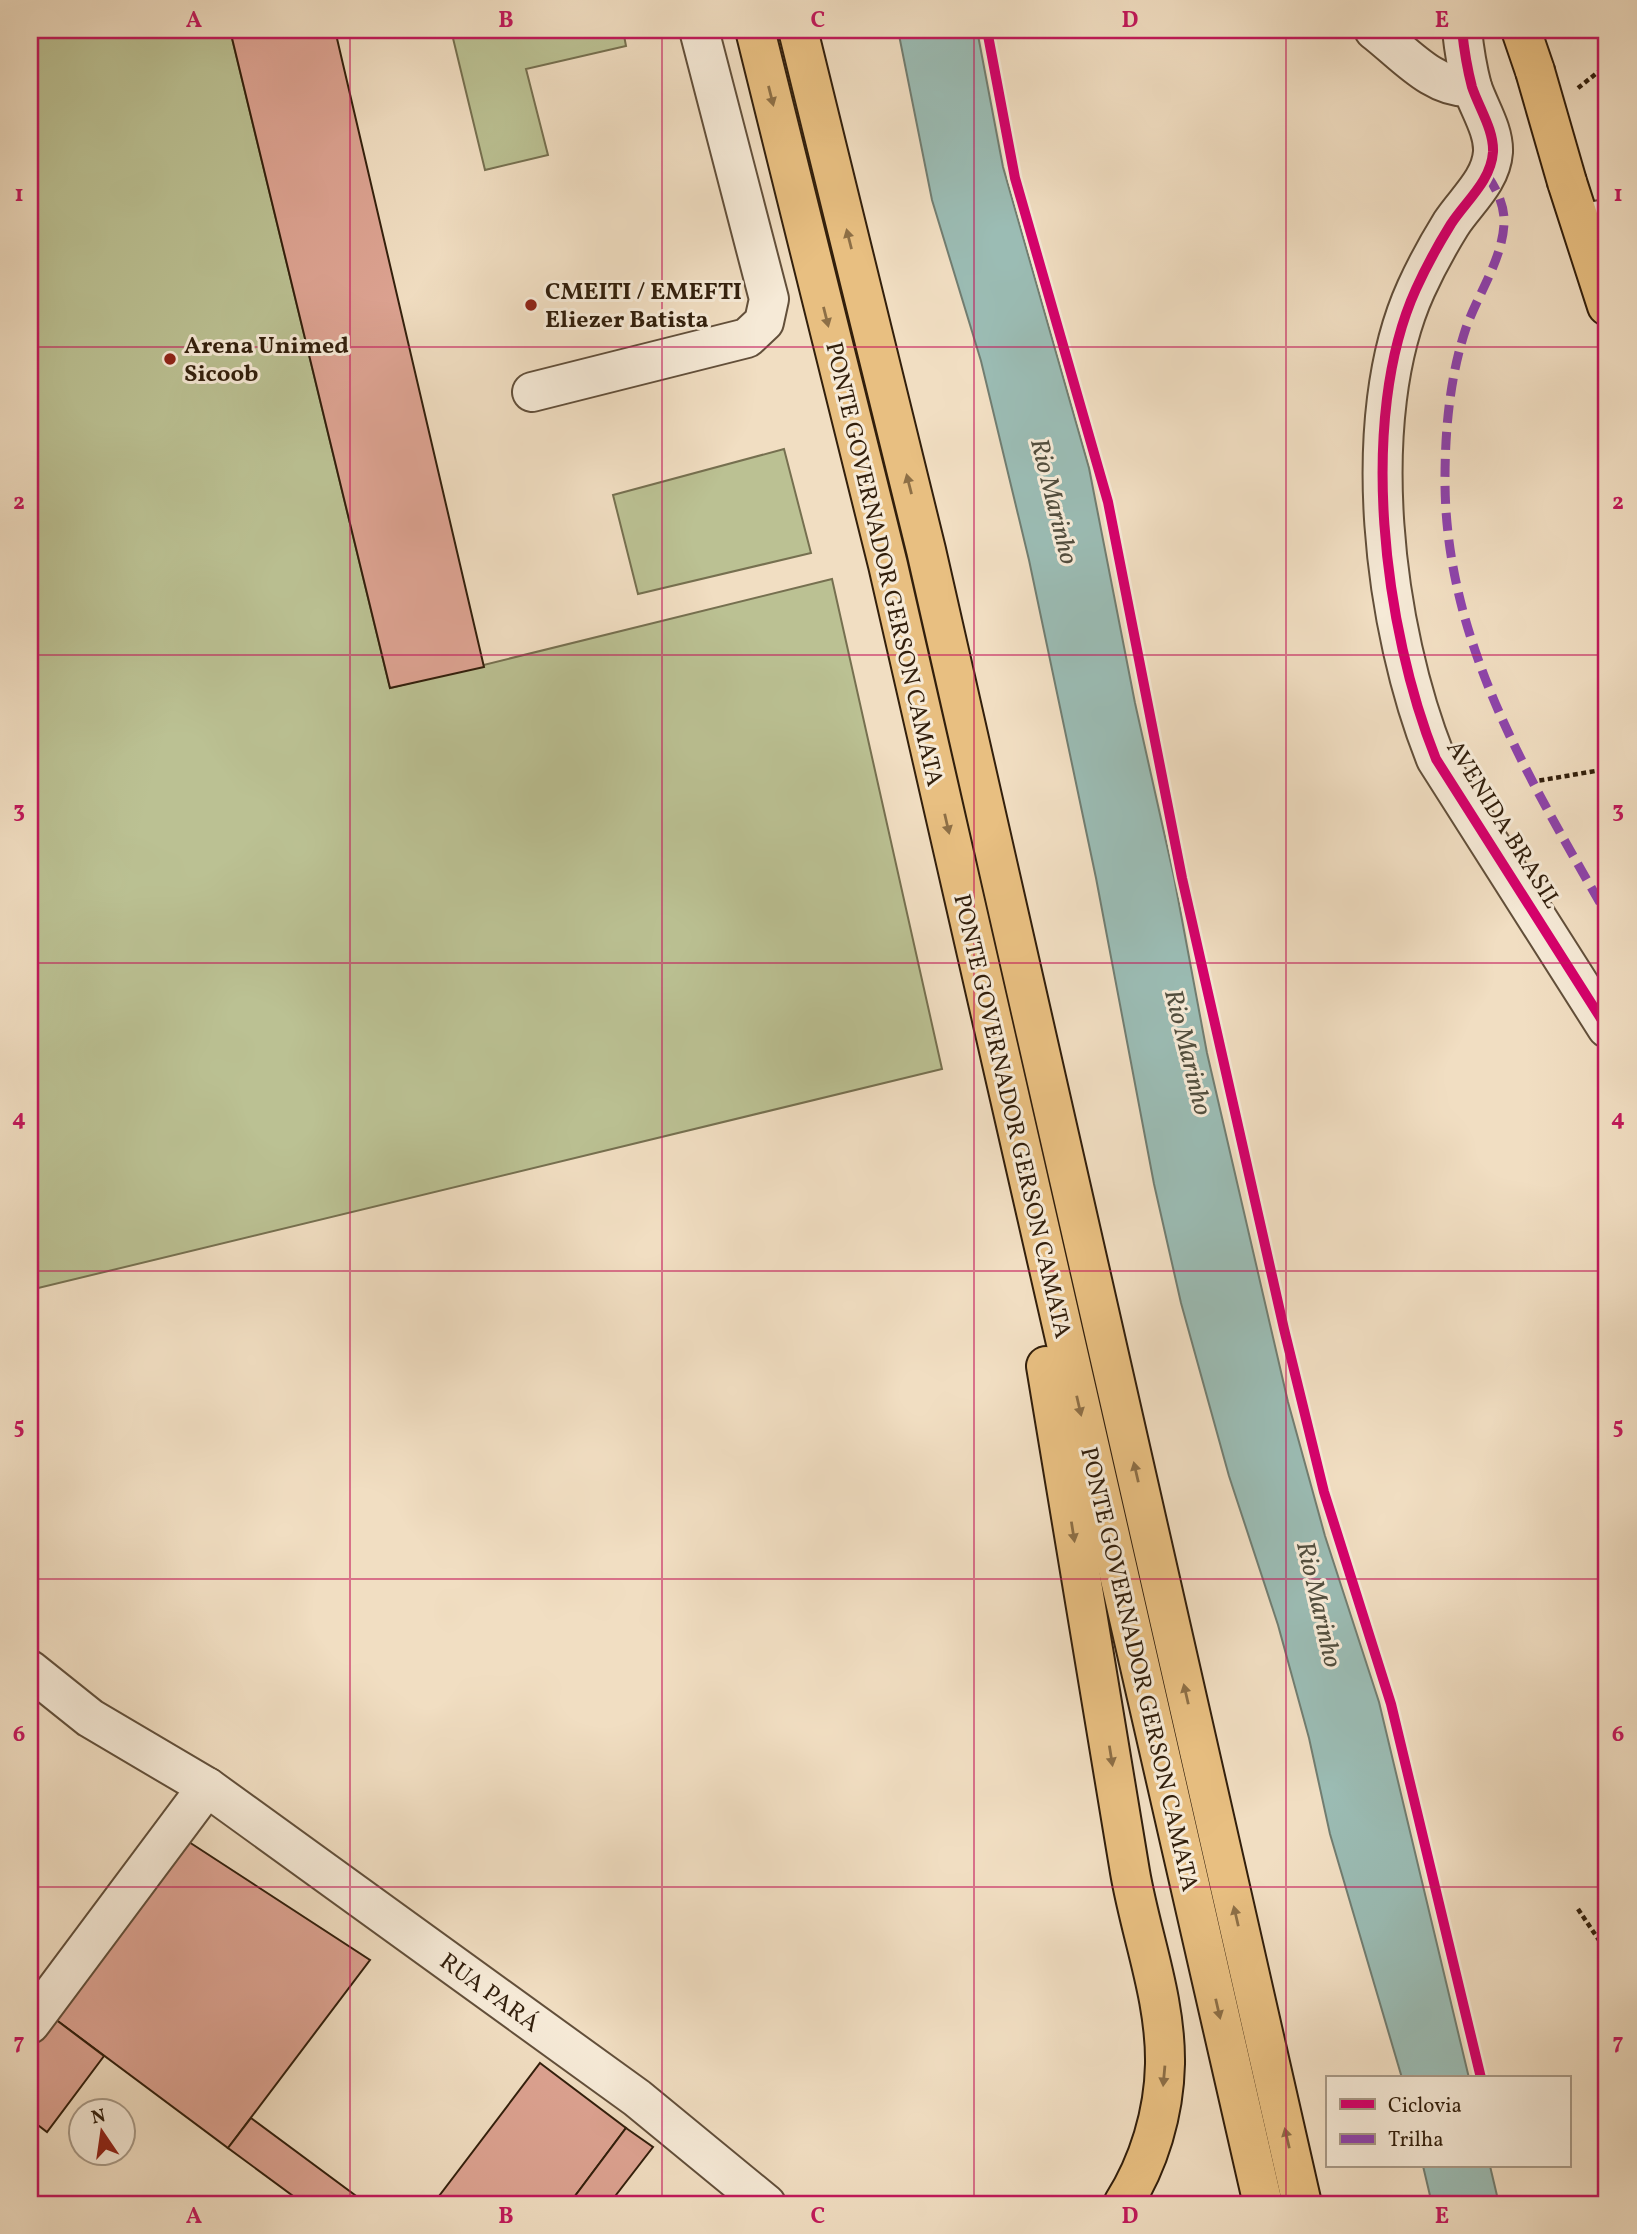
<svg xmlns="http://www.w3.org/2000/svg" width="1637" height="2234" font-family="Vollkorn,serif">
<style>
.green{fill:#bbc193;stroke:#767050;stroke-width:2}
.water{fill:#9bbcb4;stroke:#717d71;stroke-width:2}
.building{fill:#dda392;stroke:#321f0c;stroke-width:2}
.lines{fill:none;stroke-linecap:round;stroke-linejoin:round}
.minor-casing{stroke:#624f3a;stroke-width:42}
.major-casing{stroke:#321f0c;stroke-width:42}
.path{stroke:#321f0c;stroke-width:4.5;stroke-dasharray:5 3.5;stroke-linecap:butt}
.minor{stroke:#f6ead7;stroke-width:38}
.major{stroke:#e8bf81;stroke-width:38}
.major-bridge-casing{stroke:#321f0c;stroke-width:42;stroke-linecap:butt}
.major-bridge{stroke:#e8bf81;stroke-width:38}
.quiet{stroke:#8e44ad;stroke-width:9;stroke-dasharray:18 9;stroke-linecap:butt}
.cycleway-casing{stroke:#f6ead7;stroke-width:15}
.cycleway{stroke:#d6006c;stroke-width:10}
.oneway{fill:#8d6f46}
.grid{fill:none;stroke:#c2185b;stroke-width:2;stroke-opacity:0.55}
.poi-dot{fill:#8f2418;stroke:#f6ead7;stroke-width:2.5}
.labels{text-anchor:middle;stroke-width:6;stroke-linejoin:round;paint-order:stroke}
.poi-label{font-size:24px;font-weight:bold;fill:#321f0c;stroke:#f6ead7;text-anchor:start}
.street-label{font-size:24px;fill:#321f0c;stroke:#f6ead7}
.water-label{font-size:26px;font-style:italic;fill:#524e3e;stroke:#f6ead7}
.neatline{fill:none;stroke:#c2185b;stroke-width:2.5}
.grid-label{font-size:23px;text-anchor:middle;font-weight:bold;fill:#c2185b}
</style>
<rect width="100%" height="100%" fill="#f1dec2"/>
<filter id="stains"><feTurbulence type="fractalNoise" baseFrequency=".00286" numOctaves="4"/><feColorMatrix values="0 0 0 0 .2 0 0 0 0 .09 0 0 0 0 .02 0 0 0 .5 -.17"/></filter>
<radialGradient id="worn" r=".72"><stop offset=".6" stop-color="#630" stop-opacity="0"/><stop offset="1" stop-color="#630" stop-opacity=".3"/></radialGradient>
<g class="green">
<polygon points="30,30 230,30 390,688 832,579 942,1069 30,1290"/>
<polygon points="451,30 623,30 626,46 526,69 548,155 485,170"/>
<polygon points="784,449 811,553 638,594 613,495"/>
</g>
<g class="water">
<polygon points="898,30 977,30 1003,167 1089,468 1135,703 1174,877 1207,1053 1288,1402 1325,1536 1379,1702 1469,2078 1402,2078 1330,1834 1309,1738 1278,1625 1229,1476 1181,1303 1154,1184 1096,878 1029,560 981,361 932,200"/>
<polygon points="1423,2166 1490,2166 1499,2204 1432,2204"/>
</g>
<g class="building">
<polygon points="230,30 335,30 484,667 390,688"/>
<polygon points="189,1842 370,1960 228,2148 55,2019"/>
<polygon points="55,2019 104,2056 47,2132 30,2119 30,2053"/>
<polygon points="540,2063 626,2128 569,2204 433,2204"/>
<polygon points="251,2118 367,2204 304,2204 228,2148"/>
<polygon points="626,2128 653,2147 609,2204 569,2204"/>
</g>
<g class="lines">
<defs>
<g id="minor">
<path d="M1374 30C1403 52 1434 90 1472 87"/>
<path d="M1462 30C1464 49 1467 68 1472 87 1479 108 1494 130 1493 152 1491 181 1466 201 1451 224 1438 245 1426 267 1416 289 1357 419 1384 630 1436 759L1607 1028"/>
<polyline points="1582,223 1607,219"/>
<polyline points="532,392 747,338 764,322 769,299 699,30"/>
<polyline points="30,1670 90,1718 207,1787 637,2098 766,2204"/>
<polyline points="30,2024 207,1787"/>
</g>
<g id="major">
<polyline points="755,30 888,565 1263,2204"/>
<polyline points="798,30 926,550 1302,2204"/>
<polyline points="1521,30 1535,71"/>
<polyline points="1567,182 1607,306"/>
<path d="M1046 1366C1074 1535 1101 1704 1130 1872 1141 1936 1166 1998 1165 2064 1164 2113 1149 2163 1123 2204"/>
</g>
</defs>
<use href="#minor" class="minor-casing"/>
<use href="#major" class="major-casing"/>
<g class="path">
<polyline points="1578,88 1607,65"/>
<polyline points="1531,782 1607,769"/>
<polyline points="1578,1909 1607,1952"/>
</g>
<use href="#minor" class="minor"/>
<use href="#major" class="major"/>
<defs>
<polyline id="major-bridge" points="1535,71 1567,182"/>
</defs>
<use href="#major-bridge" class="major-bridge-casing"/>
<use href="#major-bridge" class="major-bridge"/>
<path class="quiet" d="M1487 175C1497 190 1505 206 1504 224 1502 260 1478 294 1466 328 1450 376 1445 429 1445 480 1445 642 1530 780 1607 915"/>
<defs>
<g id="cycleway">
<polyline points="987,30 1015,178 1108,502 1182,878 1284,1329 1324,1492 1391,1704 1481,2078"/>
<path d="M1462 30C1464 49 1467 68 1472 87 1479 108 1494 130 1493 152 1491 181 1466 201 1451 224 1438 245 1426 267 1416 289 1357 419 1384 630 1436 759L1607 1028"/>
</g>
</defs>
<use href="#cycleway" class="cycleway-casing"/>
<use href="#cycleway" class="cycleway"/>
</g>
<defs><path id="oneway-solid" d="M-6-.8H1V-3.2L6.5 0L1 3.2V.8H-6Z" transform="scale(1.75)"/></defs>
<g class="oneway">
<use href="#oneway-solid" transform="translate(771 96) rotate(76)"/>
<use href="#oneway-solid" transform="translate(849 239) rotate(-104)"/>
<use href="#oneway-solid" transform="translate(826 317) rotate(76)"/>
<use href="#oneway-solid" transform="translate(909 484) rotate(-104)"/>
<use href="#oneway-solid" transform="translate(947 824) rotate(77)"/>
<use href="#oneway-solid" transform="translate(1079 1406) rotate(77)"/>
<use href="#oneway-solid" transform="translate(1136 1472) rotate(-103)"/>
<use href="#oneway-solid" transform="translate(1073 1532) rotate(81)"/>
<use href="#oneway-solid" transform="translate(1186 1694) rotate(-103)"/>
<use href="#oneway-solid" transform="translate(1111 1756) rotate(81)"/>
<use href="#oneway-solid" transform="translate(1236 1916) rotate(-103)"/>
<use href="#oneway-solid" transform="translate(1218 2009) rotate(77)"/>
<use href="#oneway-solid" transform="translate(1164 2076) rotate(95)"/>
<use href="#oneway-solid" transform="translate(1287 2138) rotate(-103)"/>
</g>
<path class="grid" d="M350 30V2204M662 30V2204M974 30V2204M1286 30V2204M30 347H1607M30 655H1607M30 963H1607M30 1271H1607M30 1579H1607M30 1887H1607"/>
<g class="poi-dot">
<circle cx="531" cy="305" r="7"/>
<circle cx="170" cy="359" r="7"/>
</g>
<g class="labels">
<g class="poi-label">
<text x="545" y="299">CMEITI / EMEFTI<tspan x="545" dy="28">Eliezer Batista</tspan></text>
<text x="184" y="353">Arena Unimed<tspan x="184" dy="28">Sicoob</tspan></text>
</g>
<g class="street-label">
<text transform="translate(885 564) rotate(77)" y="8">PONTE GOVERNADOR GERSON CAMATA</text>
<text transform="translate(1504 824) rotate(58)" y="8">AVENIDA BRASIL</text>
<text transform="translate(1013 1116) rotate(77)" y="8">PONTE GOVERNADOR GERSON CAMATA</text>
<text transform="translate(1140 1669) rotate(77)" y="8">PONTE GOVERNADOR GERSON CAMATA</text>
<text transform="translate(490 1992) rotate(36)" y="8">RUA PARÁ</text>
</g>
<g class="water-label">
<text transform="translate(1055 501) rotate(76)" y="9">Rio Marinho</text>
<text transform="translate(1189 1052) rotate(76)" y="9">Rio Marinho</text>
<text transform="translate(1320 1604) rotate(77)" y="9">Rio Marinho</text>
</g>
</g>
<rect width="1637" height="2234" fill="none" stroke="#f1dec2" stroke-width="77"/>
<rect x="1326" y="2076" width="245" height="91" fill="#f6ead7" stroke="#a89986" stroke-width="2"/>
<rect x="1340" y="2099" width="35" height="10" fill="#d6006c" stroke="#a89986" stroke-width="2"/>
<text x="1388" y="2112" font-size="21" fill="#321f0c">Ciclovia</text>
<rect x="1340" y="2134" width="35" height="10" fill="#8e44ad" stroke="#a89986" stroke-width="2"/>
<text x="1388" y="2146" font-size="21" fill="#321f0c">Trilha</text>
<g transform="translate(102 2132) rotate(347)"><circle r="33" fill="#f6ead7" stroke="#a89986" stroke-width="2"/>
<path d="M0-5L12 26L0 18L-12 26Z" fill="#8f2418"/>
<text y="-10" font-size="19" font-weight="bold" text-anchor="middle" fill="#321f0c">N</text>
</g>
<rect x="38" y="38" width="1560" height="2158" class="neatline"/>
<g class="grid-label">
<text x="194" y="27">A</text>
<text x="506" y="27">B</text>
<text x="818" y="27">C</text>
<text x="1130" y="27">D</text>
<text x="1442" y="27">E</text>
<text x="19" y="201">1</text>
<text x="1618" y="201">1</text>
<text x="19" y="509">2</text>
<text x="1618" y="509">2</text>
<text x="19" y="817">3</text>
<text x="1618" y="817">3</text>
<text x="19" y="1125">4</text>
<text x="1618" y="1125">4</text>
<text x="19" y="1433">5</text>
<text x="1618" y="1433">5</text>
<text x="19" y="1741">6</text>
<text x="1618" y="1741">6</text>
<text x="19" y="2049">7</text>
<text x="1618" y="2049">7</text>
<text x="194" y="2223">A</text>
<text x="506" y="2223">B</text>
<text x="818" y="2223">C</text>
<text x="1130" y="2223">D</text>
<text x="1442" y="2223">E</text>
</g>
<rect width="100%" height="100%" filter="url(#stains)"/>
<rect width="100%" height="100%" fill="url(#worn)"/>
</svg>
